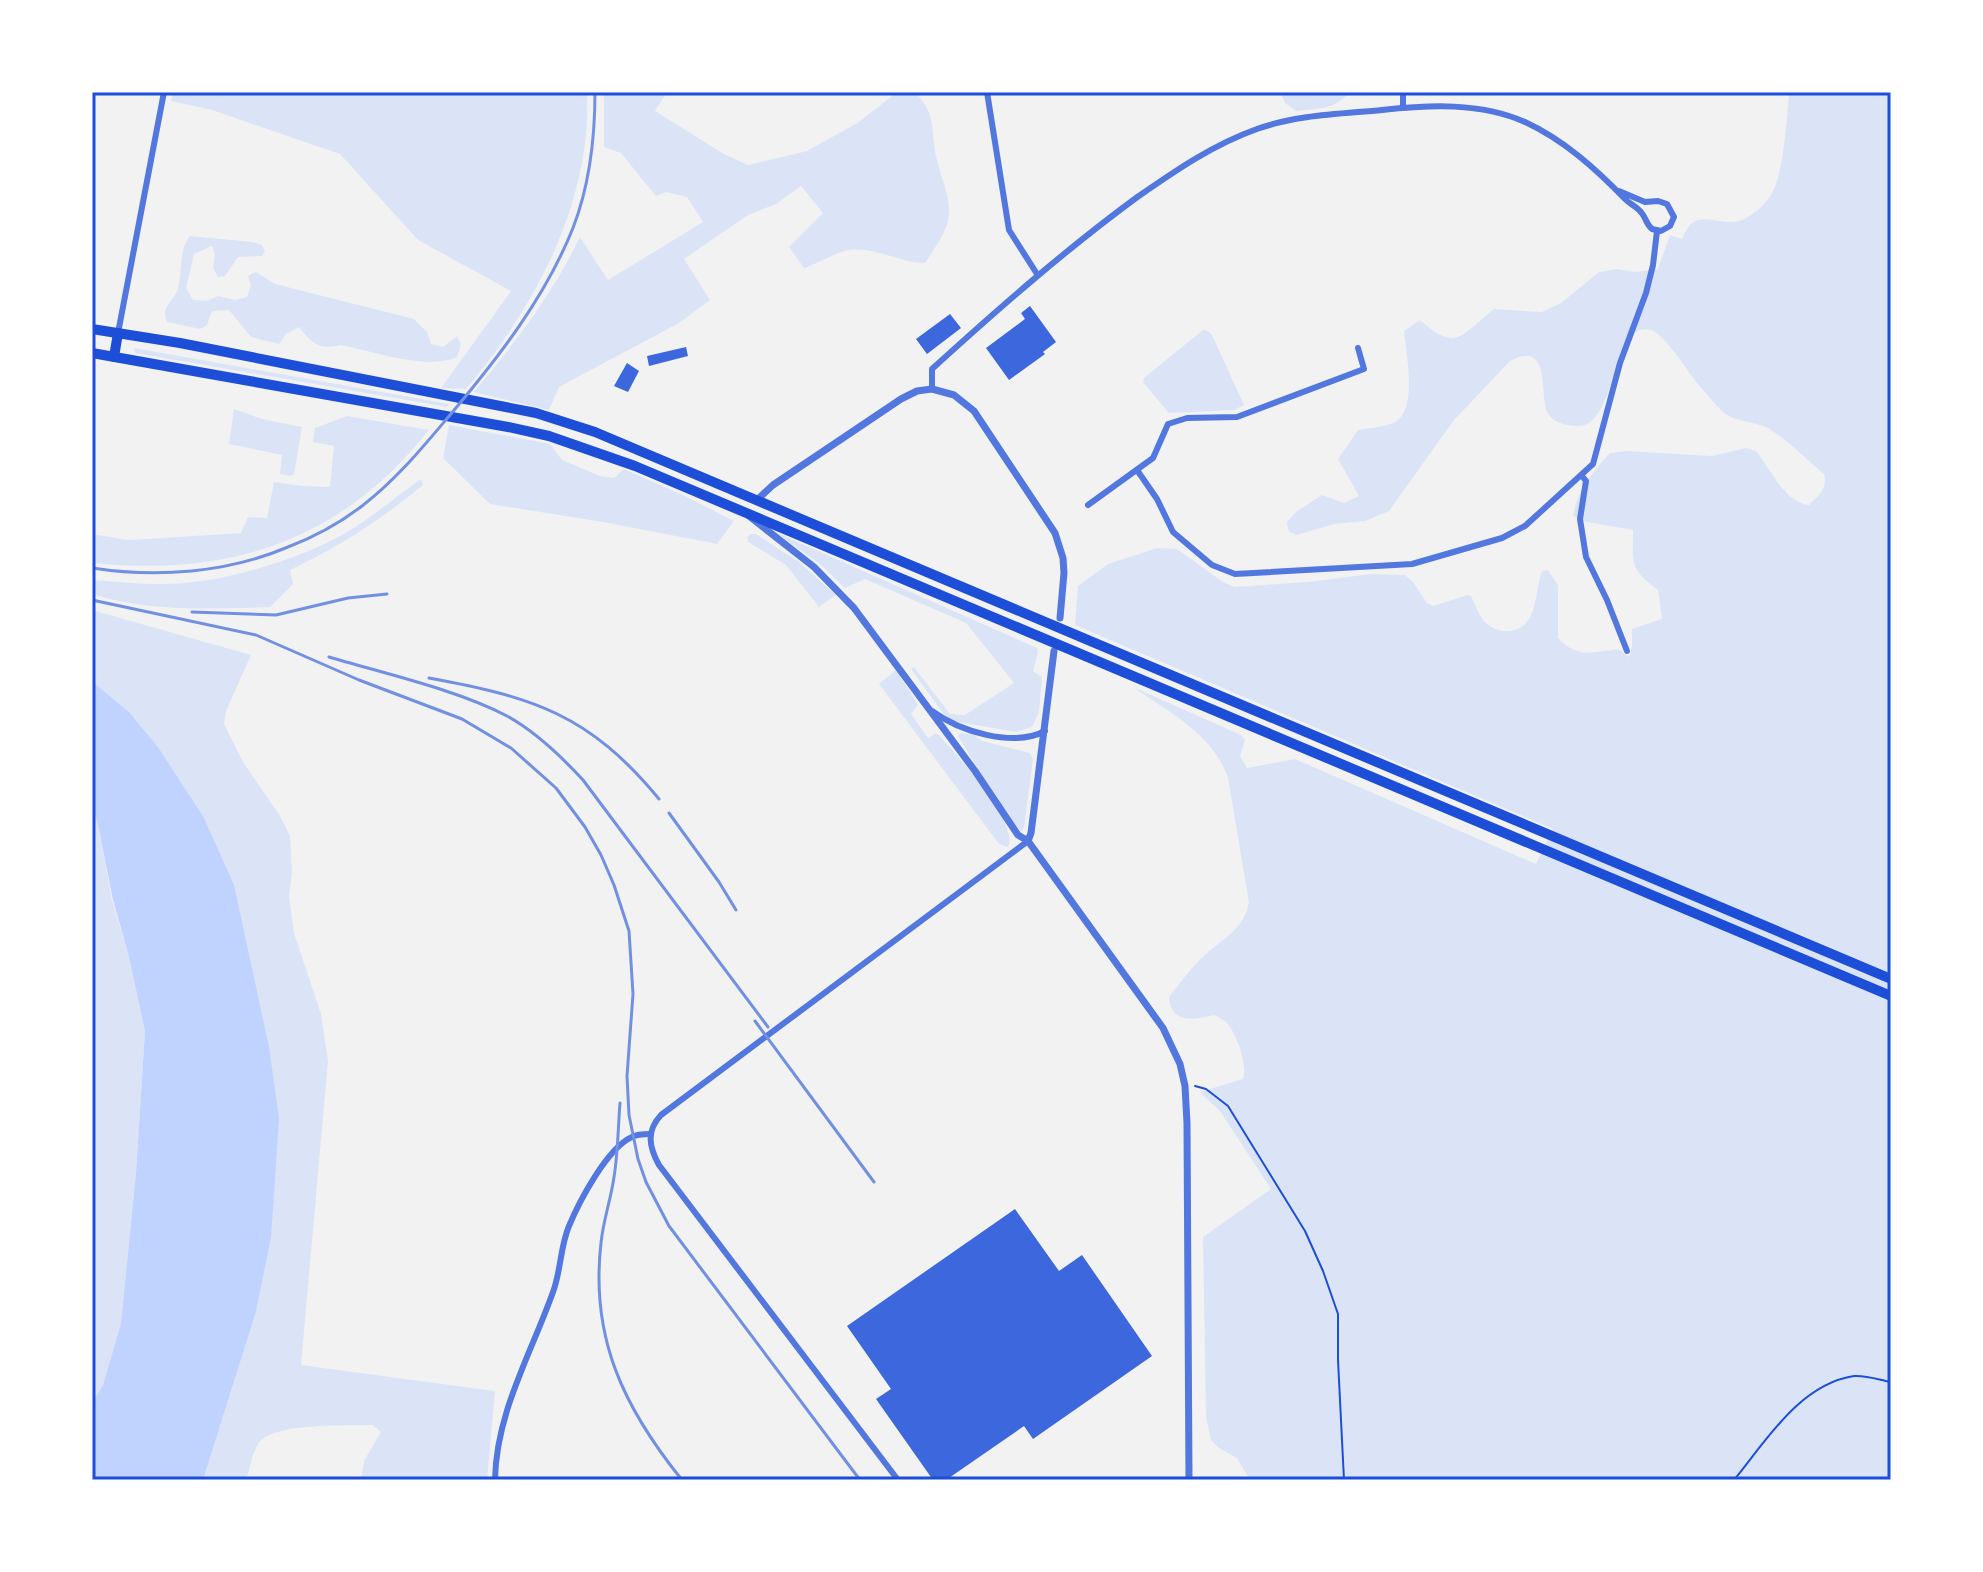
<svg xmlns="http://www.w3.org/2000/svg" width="1983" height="1572" font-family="Rubik,sans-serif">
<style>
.green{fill:#dbe4f7}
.water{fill:#bfd3fe}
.building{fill:#3d67dc}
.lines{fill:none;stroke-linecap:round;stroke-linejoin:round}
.path{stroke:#1d4ed8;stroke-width:2}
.minor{stroke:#5277de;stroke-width:6}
.tertiary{stroke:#5277de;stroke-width:7}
.trunk{stroke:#1d4ed8;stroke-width:10}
.rail{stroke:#7290e2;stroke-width:3}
.neatline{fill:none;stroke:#1d4ed8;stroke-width:3}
</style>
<rect width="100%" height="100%" fill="#f2f2f2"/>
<g class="green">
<path d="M173 92H587C592 202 535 307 466 389L441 388 511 291 418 240 340 154 212 110 171 101Z"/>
<path d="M604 92H667L655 111 724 154 748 165 807 151 859 122 897 92H915C938 116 930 132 937 160 941 179 950 194 949 214 948 231 934 249 925 263 898 263 871 244 844 251 831 255 817 264 804 268L789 247 823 213 801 186 776 204 748 215 684 259 710 300 679 323 559 387 549 410 474 392C515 343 552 295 580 237L608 280 703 222 687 197 666 192 656 196 621 153 604 147Z"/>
<path d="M1280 92H1349C1336 110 1316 109 1296 111L1285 103Z"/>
<path d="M1789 92H1891V1480H1250L1237 1458 1219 1448 1211 1440 1206 1417 1203 1237 1271 1189 1220 1111 1200 1092 1243 1079C1248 1065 1236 1032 1226 1022 1222 1019 1218 1017 1214 1015 1194 1020 1171 1024 1169 997 1181 982 1192 966 1206 954 1225 937 1244 929 1249 902L1228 778C1213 734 1170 713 1133 687L1241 735 1245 740 1240 756 1247 768 1295 759 1536 864 1553 829 1075 625 1078 586 1108 564 1157 548 1177 549 1223 582 1234 587 1308 582 1371 574 1405 575 1413 582 1427 603 1433 606 1468 595 1471 596C1475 604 1478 613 1483 620 1496 636 1523 635 1531 615 1537 602 1537 585 1542 571L1548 570 1558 585V638C1578 659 1592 652 1618 649L1629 657 1632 646V629L1662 619 1658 590C1629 568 1633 565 1633 530L1587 522 1573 516C1577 491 1593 471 1610 453L1626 451 1712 456 1746 448 1756 451C1771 469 1784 502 1809 505 1819 495 1828 488 1824 474 1806 459 1788 440 1768 428 1755 422 1739 422 1727 415 1718 409 1710 397 1702 389 1691 377 1664 333 1651 330 1609 319 1619 427 1577 426 1568 426 1554 423 1549 415 1537 397 1554 339 1510 361L1454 420 1389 511 1365 521 1334 524 1297 535 1289 532 1287 522 1296 512 1322 495 1344 503 1359 496 1338 459 1358 430C1369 428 1385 427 1395 422 1418 409 1406 353 1404 331L1420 320C1457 353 1461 335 1494 309L1542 312 1561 303 1599 272 1617 269 1635 272 1658 269 1670 235 1682 239C1686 231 1689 222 1698 220 1709 217 1723 223 1735 222 1748 221 1768 203 1773 191 1784 169 1787 117 1789 92Z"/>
<path d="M190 236 252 242 262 245 265 251 262 256 238 257 225 276 218 277 213 268 215 254 212 246 194 254 186 288 193 300 207 301 218 296 235 300 247 297 251 285 248 276 256 272 275 284 414 319 427 332 431 344 443 347 457 336 461 344 457 357C428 371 372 351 341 345 319 350 312 344 299 327L286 334 279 344 251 337 229 310 212 311 207 325 200 329 167 322C160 305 174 303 178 288 183 270 178 251 190 236Z"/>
<polygon points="1203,330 1208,331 1212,335 1244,405 1234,410 1169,413 1143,382 1144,378"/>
<polygon points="134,348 449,404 447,407 135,353"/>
<polygon points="234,409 262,419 302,427 294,474 290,476 280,474 282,455 229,444"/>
<path d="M347 416 429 430C341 541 230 577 92 563V534L129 540 241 533 248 517 267 518 274 482 302 486 330 487 334 446 313 442 315 428Z"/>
<polygon points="449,425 550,444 562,460 600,476 614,478 624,469 685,496 734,521 717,544 603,522 490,504 443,458"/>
<path d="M421 479 423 485C382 519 339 547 290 570L293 584 270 607C212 609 148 612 92 594V580C122 582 153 586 184 583 238 578 311 556 357 526 379 511 400 494 421 479Z"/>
<polygon points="775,532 1037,648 1038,653 1033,671 1042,677 1039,712 1032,727 1016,732 953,721 945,716 911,669 914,667 950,714 965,715 1014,683 966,623 865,579 845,588 820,564"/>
<polygon points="751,534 756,534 799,562 836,595 819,607 786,565 748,542 747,537"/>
<path d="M92 610 251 655 226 711 224 724 243 762 280 816 290 836 292 871 289 897 294 933 321 1014 328 1061 301 1365 495 1391 487 1480H361L364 1461 381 1432 373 1425C348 1426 271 1422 258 1444 252 1454 250 1469 246 1480H203L256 1312 271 1238 203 816 158 747 130 713 92 681Z"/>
<path d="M896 670 918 705 911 714 928 738 936 733 939 735C956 754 1020 824 1008 847L999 844 879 684Z"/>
<polygon points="960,733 974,735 982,741 1030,753 1033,760 1024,828 1021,831 1004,812 958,736"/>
<polygon points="92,810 97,820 112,900 128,953 145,1031 136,1173 121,1323 103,1385 92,1403"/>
</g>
<polygon class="water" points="92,681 130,713 158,747 203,816 234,885 269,1047 279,1118 271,1238 256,1312 203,1480 92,1480 92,1403 103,1385 121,1323 136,1173 145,1031 128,953 113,900 97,820 92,810"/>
<g class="building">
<polygon points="1030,306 1056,342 1043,352 1045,354 1009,380 986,348 1025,319 1021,313"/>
<polygon points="950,314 961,328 927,354 916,339"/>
<polygon points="686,347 688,356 649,366 647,356"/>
<polygon points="627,363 639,371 628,392 614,386"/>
<polygon points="1015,1209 1059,1271 1082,1255 1152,1356 1033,1439 1024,1426 946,1480 933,1480 876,1399 891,1389 847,1326"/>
</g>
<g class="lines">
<g class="path">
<polyline points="1195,1086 1206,1089 1228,1106 1305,1231 1323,1271 1338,1314 1338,1360 1344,1480"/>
<path d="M1734 1480C1766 1441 1800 1384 1854 1376 1866 1375 1880 1380 1891 1382"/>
</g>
<g class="minor">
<polyline points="987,92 1009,230 1037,274"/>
<polyline points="1403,92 1403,108"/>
<polyline points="118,333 164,92"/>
<path d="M932 389V369C998 309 1064 251 1136 198 1175 171 1212 145 1257 129 1296 115 1340 114 1382 110 1429 105 1480 102 1525 122 1564 140 1596 169 1625 199 1629 203 1635 206 1639 210 1646 216 1645 223 1652 229L1661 231 1670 226 1674 217 1667 204 1658 201 1645 202 1619 191"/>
<polyline points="1137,470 1157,499 1173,532 1212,565 1235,574 1412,564 1502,538 1525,526 1593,464 1620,363 1646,293 1653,265 1657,231"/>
<polyline points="1582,476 1586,481 1580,519 1586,557 1607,600 1627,651"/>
<polyline points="1088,505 1153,458 1168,424 1187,418 1237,417 1364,369 1358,348"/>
<path d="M932 711C959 731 1013 748 1045 731"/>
<path d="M495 1480C496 1413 531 1354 553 1292 561 1271 560 1247 569 1226 579 1202 607 1148 632 1137 637 1134 644 1134 650 1134"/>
<path d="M898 1480 659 1165C649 1147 646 1131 661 1115L1028 841"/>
</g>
<g class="tertiary">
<polyline points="758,499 773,485 901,399 917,391 932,389 954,395 974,411 1055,533 1063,558 1064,573 1060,618"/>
<polyline points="749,516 814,567 854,608 975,771 1018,835 1028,841 1163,1028 1180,1064 1185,1086 1187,1123 1189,1480"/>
<polyline points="1028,841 1031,833 1054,651"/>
</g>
<g class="trunk">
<polyline points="92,329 180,343 536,413 595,432 1891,979"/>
<polyline points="92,353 508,427 549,436 635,466 1891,996"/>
<polyline points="114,357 118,333"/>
</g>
<g class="rail">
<path d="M92 568C157 578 227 573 288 547 314 537 340 523 362 506 396 480 423 447 450 415 498 358 545 298 573 228 590 184 595 139 595 92"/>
<polyline points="92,600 256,635 359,680 462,719 511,748 556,788 585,827 601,855 614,885 629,931 633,994 627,1076 629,1115 638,1159 646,1182 669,1226 860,1480"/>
<polyline points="192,612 276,615 348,598 387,594"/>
<path d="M329 657C383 673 458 690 507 716 536 732 560 755 583 780L768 1027"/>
<path d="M429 678C533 697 589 714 659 799"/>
<polyline points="669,813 719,882 736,910"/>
<polyline points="755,1021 874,1182"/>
<path d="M620 1103C618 1128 618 1153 614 1177 611 1199 603 1221 601 1243 590 1338 624 1408 682 1480"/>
</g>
</g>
<rect width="1983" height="1572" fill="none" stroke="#ffffff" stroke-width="188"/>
<rect x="94" y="94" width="1795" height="1384" class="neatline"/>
</svg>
